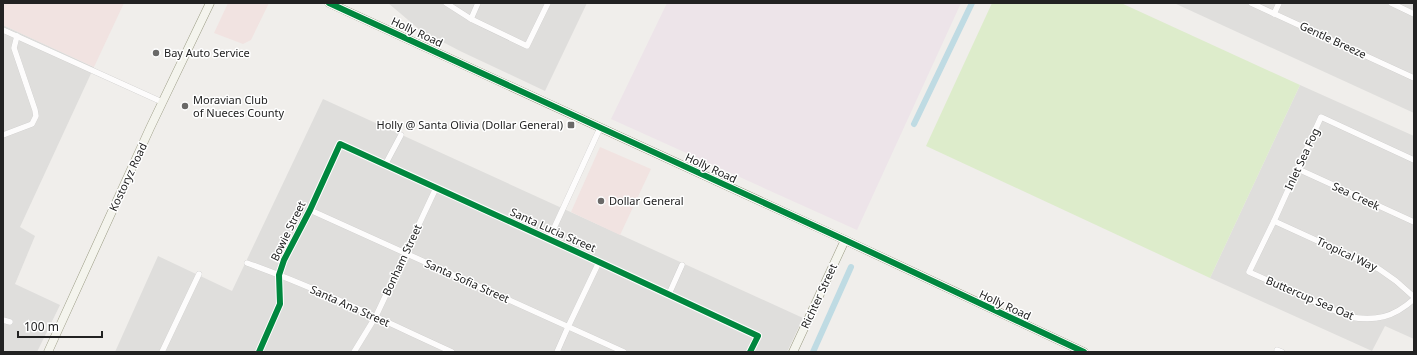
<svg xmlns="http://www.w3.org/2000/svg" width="1417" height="355" font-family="'Noto Sans',sans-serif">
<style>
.residential{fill:#dfdedc}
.commercial{fill:#f1e3e1}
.industrial{fill:#ede4e9}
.grass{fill:#ddeccb}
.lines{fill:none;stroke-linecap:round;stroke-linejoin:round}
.canal{stroke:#bfdbe3;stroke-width:6}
.street-casing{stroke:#c9c8c7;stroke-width:6}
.secondary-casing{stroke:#999a82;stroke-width:9}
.street{stroke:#fdfcfc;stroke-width:5.5}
.secondary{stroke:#f4f4ed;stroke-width:8}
.cycleway-casing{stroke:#fff;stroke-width:8}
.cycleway{stroke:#00873e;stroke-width:6}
.poi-dot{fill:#6a6968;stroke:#fff;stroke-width:1.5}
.labels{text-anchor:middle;stroke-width:3;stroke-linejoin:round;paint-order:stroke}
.street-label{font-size:11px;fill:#222;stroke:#fff}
.poi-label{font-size:11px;fill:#222;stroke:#fff;text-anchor:start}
</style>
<rect width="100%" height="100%" fill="#f0eeeb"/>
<g class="residential">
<polygon points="388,3 587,3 545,91 460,51 420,30"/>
<polygon points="1174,3 1414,3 1414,113"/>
<polygon points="3,25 94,67 20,227 35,236 15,284 60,305 37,352 3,352"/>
<polygon points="1300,85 1414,136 1414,339 1385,326 1372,351 1210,278"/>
<polygon points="323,99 803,318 787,352 115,352 158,256 232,291"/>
</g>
<g class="commercial">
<polygon points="3,3 124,3 94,67 3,25"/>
<polygon points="228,3 269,3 251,40 243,44 214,33"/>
<polygon points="600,147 651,169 620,235 571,212"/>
</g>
<polygon class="industrial" points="667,3 961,3 857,230 611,119"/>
<polygon class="grass" points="992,3 1121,3 1300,85 1210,278 926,146"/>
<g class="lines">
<g class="canal">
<polyline points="914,124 972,3"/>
<polyline points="813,352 851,267"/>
</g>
<defs>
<g id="street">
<polyline points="446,3 471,19 527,46 548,3"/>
<polyline points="1251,3 1414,78"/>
<polyline points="1391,3 1414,14"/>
<polyline points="1274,14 1279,3"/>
<polyline points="471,19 478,3"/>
<polyline points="3,30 162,102"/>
<polyline points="3,135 32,124 36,116 35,110 14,48 17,36"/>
<path d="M1414 160 1321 117 1274 221 1249 272 1349 317C1376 321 1393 318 1414 299"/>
<polyline points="385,165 401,135"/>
<polyline points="1298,169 1414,222"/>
<polyline points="310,210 624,352"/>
<polyline points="1274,221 1379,269 1396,281 1414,297"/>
<polyline points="549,239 600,128"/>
<path d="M247 263C317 288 384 321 452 352"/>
<polyline points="669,294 682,265"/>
<polyline points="3,320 10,322"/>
<polyline points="1277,350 1282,352"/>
<polyline points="162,352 199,274"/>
<polyline points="259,352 280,304 279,275 284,260 310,210 340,144 599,262 758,336 750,352"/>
<polyline points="354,352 376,316 436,188"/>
<polyline points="557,352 568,327 599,262"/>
</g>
<g id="secondary">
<polyline points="329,3 845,240 1084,352"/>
<polyline points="48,352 150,128 210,3"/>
<polyline points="793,352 845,240"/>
</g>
</defs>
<use href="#street" class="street-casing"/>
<use href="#secondary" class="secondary-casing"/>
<use href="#street" class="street"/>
<use href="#secondary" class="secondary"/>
<defs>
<g id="cycleway">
<polyline points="329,3 845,240 1084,352"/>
<polyline points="259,352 280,304 279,275 284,260 310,210 340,144 599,262 758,336 750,352"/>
</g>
</defs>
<use href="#cycleway" class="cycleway-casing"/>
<use href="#cycleway" class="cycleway"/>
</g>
<g class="poi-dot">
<circle cx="156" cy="53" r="4"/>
<circle cx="185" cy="106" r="4"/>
<rect x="567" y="121" width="8" height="8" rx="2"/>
<circle cx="601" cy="201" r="4"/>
</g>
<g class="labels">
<g class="street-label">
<text transform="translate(417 32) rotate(25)" y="4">Holly Road</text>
<text transform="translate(1333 40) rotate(25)" y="4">Gentle Breeze</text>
<text transform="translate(1302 159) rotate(-65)" y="4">Inlet Sea Fog</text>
<text transform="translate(711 168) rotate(25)" y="4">Holly Road</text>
<text transform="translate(128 177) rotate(-65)" y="4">Kostoryz Road</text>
<text transform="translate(1356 196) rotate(25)" y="4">Sea Creek</text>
<text transform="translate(553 230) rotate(24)" y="4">Santa Lucia Street</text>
<text transform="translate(288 231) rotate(-64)" y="4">Bowie Street</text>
<text transform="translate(1347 254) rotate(25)" y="4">Tropical Way</text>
<text transform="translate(402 260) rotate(-65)" y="4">Bonham Street</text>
<text transform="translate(467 281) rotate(24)" y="4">Santa Sofia Street</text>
<text transform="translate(819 296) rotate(-65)" y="4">Richter Street</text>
<text transform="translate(1310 298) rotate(23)" y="4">Buttercup Sea Oat</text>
<text transform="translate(1005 305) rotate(25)" y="4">Holly Road</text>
<text transform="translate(350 306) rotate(24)" y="4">Santa Ana Street</text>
</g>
<g class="poi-label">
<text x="164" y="57">Bay Auto Service</text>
<text x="193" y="104">Moravian Club<tspan x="193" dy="13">of Nueces County</tspan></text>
<text x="563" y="129" text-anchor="end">Holly @ Santa Olivia (Dollar General)</text>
<text x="609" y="205">Dollar General</text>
</g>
</g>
<rect width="1417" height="355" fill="none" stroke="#222222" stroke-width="8"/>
<path d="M18 331v6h84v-6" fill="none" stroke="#222222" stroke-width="2"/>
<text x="24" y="331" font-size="12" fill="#222222" stroke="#ffffff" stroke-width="3" paint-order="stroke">100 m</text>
</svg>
